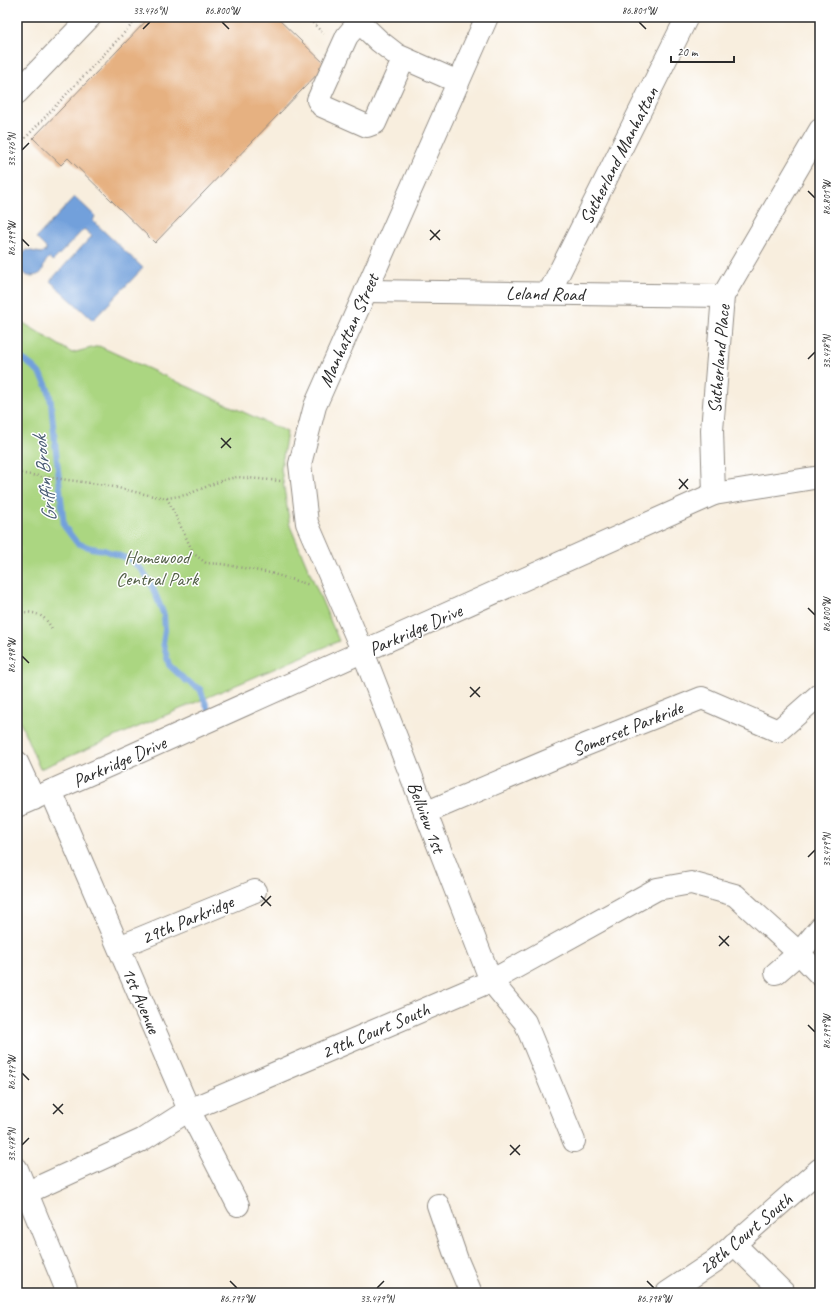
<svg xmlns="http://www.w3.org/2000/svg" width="837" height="1310" font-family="Caveat,sans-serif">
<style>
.green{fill:#abd681;stroke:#6b8056}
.water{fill:#72a0db;stroke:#4e6683}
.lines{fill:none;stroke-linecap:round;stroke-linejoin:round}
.stream{stroke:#72a0db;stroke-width:6}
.building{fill:#e6b181}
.minor-casing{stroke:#928c84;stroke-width:24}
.path{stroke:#928c84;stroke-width:2.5;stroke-dasharray:1 3;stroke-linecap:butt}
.minor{stroke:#fff;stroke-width:22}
.ticks{fill:none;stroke:#2b2b2b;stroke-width:1.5}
.labels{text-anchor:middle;stroke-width:3;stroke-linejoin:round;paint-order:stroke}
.street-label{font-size:19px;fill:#2b2b2b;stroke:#fff}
.park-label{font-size:19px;fill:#515e45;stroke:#fff}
.water-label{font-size:20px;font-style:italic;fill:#475a71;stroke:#fff}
.neatline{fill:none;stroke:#2b2b2b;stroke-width:1.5}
.ticks-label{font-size:10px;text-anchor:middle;fill:#2b2b2b}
</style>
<rect width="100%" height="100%" fill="#fff"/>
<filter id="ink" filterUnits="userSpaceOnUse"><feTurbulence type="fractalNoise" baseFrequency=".025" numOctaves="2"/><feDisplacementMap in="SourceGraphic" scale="8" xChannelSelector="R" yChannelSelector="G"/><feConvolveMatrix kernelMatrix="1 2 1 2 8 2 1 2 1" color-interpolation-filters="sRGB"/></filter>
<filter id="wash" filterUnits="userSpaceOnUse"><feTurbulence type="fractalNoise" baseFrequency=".012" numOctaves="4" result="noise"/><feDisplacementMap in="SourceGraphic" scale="16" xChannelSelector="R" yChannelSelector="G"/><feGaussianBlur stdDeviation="0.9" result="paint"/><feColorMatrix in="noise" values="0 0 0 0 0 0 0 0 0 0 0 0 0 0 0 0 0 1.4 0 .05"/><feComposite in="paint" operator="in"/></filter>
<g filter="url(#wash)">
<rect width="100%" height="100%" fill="#f8eede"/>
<polygon class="green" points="17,319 72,353 99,346 287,432 281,469 290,526 339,641 40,769 17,715"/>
<path class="water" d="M75 197 95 216 93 221 143 268 93 320 50 281 92 236 84 229 53 261 49 258C39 266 49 276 28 276 16 268 18 261 26 250L41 253 46 251V248L36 238Z"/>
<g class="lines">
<path class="stream" d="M17 356C43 370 51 386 52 414L64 526 77 543 91 548 104 550 129 559 142 570 151 584 164 615 165 630 163 643 169 665 185 680 200 689 208 709"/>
</g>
<g id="blocks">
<polygon class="building" points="150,17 276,17 326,65 155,243 68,158 61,165 33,138"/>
</g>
</g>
<g filter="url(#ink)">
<use href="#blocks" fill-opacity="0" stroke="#928c84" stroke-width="1"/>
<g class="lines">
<defs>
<g id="minor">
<polyline points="487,17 315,406 300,464 307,523 363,652 491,981 525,1022 574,1141"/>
<polyline points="404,58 375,123 367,126 322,106 318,100 347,36 359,22 379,41 397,55 458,82"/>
<polyline points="17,93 90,17"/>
<polyline points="366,291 723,296"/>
<polyline points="549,293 687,17"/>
<polyline points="714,494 712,430 723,296 820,130"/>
<polyline points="17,762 34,799"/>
<polyline points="51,791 189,1110 238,1205"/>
<polyline points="17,806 110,765 714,494 820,477"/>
<polyline points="425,813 578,748 702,698 778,731 820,694"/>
<polyline points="119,947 255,891"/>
<polyline points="776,973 799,953 820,928"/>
<polyline points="17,1169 68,1293"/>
<polyline points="17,1197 142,1140 189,1110 491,981 657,889 691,883 735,895 799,953 820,975"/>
<polyline points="438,1205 457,1260 471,1293"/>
<polyline points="734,1244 784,1293"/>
<polyline points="667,1293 715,1261 820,1169"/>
</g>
</defs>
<use href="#minor" class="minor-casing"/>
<g class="path">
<polyline points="307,17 324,34"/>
<polyline points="17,147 139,17"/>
<polyline points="17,473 105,485 153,496 167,498 186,495 223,480 237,477 281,481"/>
<polyline points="17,492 19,508 17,523"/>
<polyline points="167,498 194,554 206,563 222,564 270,573 310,585"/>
<path d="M17 612C34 612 44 613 52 629"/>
</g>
<use href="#minor" class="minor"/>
</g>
</g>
<path class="ticks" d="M222 22 229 29M639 22 646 29M143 29 150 22M22 150 29 143M808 191 815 198M430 230 440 240M22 239 29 246M430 240 440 230M808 359 815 352M221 438 231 448M221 448 231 438M679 479 688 489M679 489 688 479M808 608 815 615M22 656 29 663M470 687 480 697M470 697 480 687M808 857 815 850M261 896 271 906M261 906 271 896M719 936 729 946M719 946 729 936M808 1025 815 1032M22 1073 29 1080M53 1104 63 1114M53 1114 63 1104M22 1145 29 1138M510 1145 520 1155M510 1155 520 1145M230 1281 237 1288M647 1281 654 1288M377 1288 384 1281"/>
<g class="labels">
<g class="street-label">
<text transform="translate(618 155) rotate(-63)" y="7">Sutherland Manhattan</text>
<text transform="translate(545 293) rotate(1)" y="7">Leland Road</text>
<text transform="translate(348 330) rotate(-66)" y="7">Manhattan Street</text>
<text transform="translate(718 359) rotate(-85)" y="7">Sutherland Place</text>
<text transform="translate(415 629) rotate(-24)" y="7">Parkridge Drive</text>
<text transform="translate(627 728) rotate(-22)" y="7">Somerset Parkride</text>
<text transform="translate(119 761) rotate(-24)" y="7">Parkridge Drive</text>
<text transform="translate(427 817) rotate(69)" y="7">Bellview 1st</text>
<text transform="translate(187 919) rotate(-23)" y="7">29th Parkridge</text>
<text transform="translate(142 1000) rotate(67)" y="7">1st Avenue</text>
<text transform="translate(375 1030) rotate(-23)" y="7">29th Court South</text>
<text transform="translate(745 1233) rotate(-40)" y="7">28th Court South</text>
</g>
<g class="park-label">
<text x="157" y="563">Homewood<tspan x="157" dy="22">Central Park</tspan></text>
</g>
<g class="water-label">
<text transform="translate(44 479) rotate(-97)" y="7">Griffin Brook</text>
</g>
</g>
<rect width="837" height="1310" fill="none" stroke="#fff" stroke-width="44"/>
<path d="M671 56v6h63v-6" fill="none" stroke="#2b2b2b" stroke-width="2"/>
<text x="677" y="56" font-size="12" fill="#2b2b2b" stroke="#ffffff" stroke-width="3" paint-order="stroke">20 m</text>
<rect x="22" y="22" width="793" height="1266" class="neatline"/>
<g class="ticks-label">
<text x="150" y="14">33.476°N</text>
<text x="222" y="14">86.800°W</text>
<text x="639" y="14">86.801°W</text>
<text transform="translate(11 150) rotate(-90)" y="4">33.476°N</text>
<text transform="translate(826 198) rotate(-90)" y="4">86.801°W</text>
<text transform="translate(11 239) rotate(-90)" y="4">86.799°W</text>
<text transform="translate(826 352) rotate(-90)" y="4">33.478°N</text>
<text transform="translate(826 615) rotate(-90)" y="4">86.800°W</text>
<text transform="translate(11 656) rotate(-90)" y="4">86.798°W</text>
<text transform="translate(826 850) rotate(-90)" y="4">33.479°N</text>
<text transform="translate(826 1032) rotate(-90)" y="4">86.799°W</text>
<text transform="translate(11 1073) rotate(-90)" y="4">86.797°W</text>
<text transform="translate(11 1145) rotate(-90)" y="4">33.478°N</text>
<text x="237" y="1302">86.797°W</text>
<text x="377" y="1302">33.479°N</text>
<text x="654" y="1302">86.798°W</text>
</g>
</svg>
